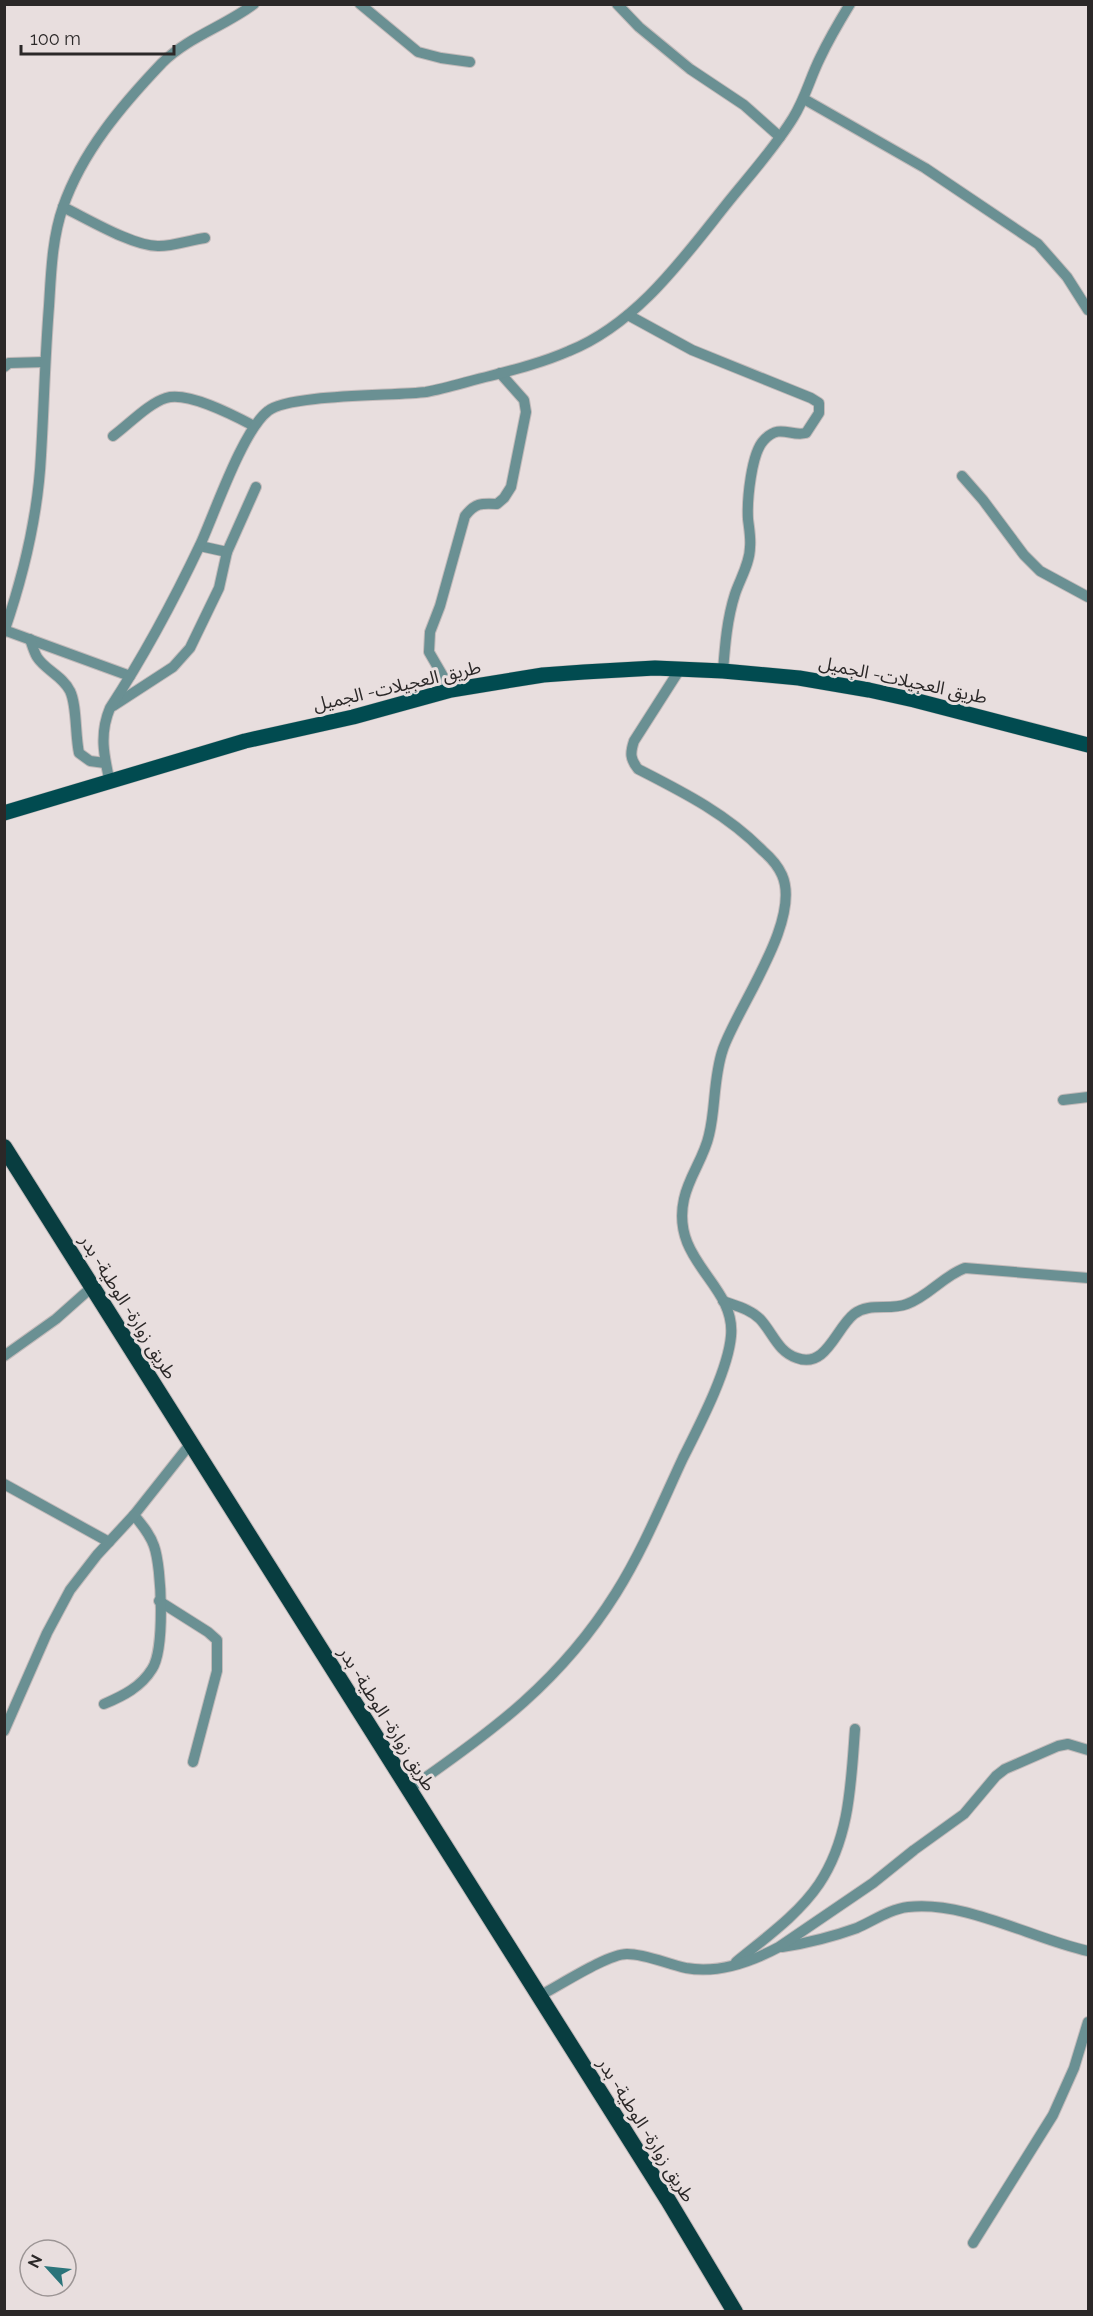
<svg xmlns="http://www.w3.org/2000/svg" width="1093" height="2316" font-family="Raleway,'Noto Sans Arabic',sans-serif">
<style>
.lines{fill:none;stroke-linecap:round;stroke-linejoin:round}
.minor-casing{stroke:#c2baba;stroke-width:12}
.primary-casing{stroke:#c2baba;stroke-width:16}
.trunk-casing{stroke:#c2baba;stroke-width:18}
.minor{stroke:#6a9093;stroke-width:10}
.primary{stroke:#014b50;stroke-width:15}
.trunk{stroke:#083d40;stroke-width:16}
.labels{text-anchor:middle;stroke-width:6;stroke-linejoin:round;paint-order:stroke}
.street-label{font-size:18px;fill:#2b2828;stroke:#e8dede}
</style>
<rect width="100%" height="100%" fill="#e8dede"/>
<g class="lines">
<defs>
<g id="minor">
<polyline points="360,4 418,52 441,58 470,62"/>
<polyline points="617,4 639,27 690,69 744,105 780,137"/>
<polyline points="804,99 925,168 1038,244 1067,277 1088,310"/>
<path d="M63 207C86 218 134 247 159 246 174 246 190 240 205 238"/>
<path d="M628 315 692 350 811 398 819 403V413L806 433C790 437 780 423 764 440 751 453 747 501 748 519 749 528 751 538 750 547 750 563 740 579 735 594 727 619 725 645 723 671"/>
<polyline points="4,367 9,363 45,362"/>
<path d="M113 436C128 425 149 403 166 398 188 391 235 416 254 426"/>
<polyline points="962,476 983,500 1024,555 1040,571 1088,597"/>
<polyline points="200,546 227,552"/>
<polyline points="4,630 130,676"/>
<path d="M4 632C24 574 38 516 41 455 44 405 45 356 49 306 51 274 52 238 63 207 82 152 122 105 162 63 188 37 225 26 254 4"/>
<path d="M30 639C32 645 34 652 37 657 45 670 63 676 70 691 77 705 75 735 79 753L90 761 105 763"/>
<path d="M451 690 429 652 430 632 440 606 465 516C475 503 481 503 497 504L504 498 511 487 526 412 524 400 500 373"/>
<polyline points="113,706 173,667 190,648 219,588 227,552 256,487"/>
<path d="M110 783C104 756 99 734 110 708 144 656 174 600 201 543 215 512 243 430 268 411 288 394 394 396 426 392 447 388 469 381 490 376 517 369 544 362 569 351 636 324 682 260 725 206 748 177 774 149 793 118 805 99 810 78 820 58 829 39 839 22 850 4"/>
<polyline points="1063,1100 1088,1097"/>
<path d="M723 1301C736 1306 750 1309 760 1319 773 1333 778 1352 797 1358 826 1369 836 1328 854 1314 870 1302 889 1311 907 1304 929 1296 943 1276 965 1268L1088 1278"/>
<polyline points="4,1356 56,1319 92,1287"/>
<polyline points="4,1484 109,1542"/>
<polyline points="159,1601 208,1632 217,1640 217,1671 193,1762"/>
<path d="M104 1704C123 1696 141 1687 152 1669 165 1650 162 1568 154 1546 150 1534 142 1525 134 1515"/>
<polyline points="4,1731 47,1633 70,1590 97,1555 134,1515 191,1443"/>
<path d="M409 1789C493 1731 561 1681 616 1593 643 1550 662 1503 683 1458 699 1426 728 1371 731 1336 736 1284 670 1262 684 1199 689 1176 704 1158 709 1135 716 1107 713 1078 723 1049 738 1006 802 920 782 875 778 866 770 857 763 851 727 814 683 792 638 769 630 759 630 753 634 741L680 669"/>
<path d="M782 1947C808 1943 832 1937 857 1928 873 1921 890 1909 908 1907 964 1900 1033 1939 1088 1951"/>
<path d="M736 1962C765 1938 798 1915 819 1884 850 1838 851 1782 855 1729"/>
<path d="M539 1996C559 1986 607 1954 627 1954 646 1954 667 1964 686 1968 718 1974 751 1962 779 1947L873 1883 914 1850 964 1814 996 1776 1005 1769 1058 1746 1068 1744 1088 1750"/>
<polyline points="973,2243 1053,2115 1074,2068 1088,2022"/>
</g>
<polyline id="primary" points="4,813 245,741 353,717 451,690 543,675 584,672 655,668 723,671 799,678 869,690 914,700 1088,745"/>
<polyline id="trunk" points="4,1147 668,2200 735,2312"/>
</defs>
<use href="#minor" class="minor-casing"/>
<use href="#primary" class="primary-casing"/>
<use href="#trunk" class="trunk-casing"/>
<use href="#minor" class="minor"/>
<use href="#primary" class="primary"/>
<use href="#trunk" class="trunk"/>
</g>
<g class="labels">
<g class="street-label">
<text transform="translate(903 680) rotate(12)" y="6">طريق العجيلات- الجميل</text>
<text transform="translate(397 686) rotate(-13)" y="6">طريق العجيلات- الجميل</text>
<text transform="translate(128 1307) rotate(58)" y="6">طريق زوارة- الوطية- بدر</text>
<text transform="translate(387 1719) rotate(58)" y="6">طريق زوارة- الوطية- بدر</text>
<text transform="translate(646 2130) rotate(58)" y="6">طريق زوارة- الوطية- بدر</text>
</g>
</g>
<rect width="1093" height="2316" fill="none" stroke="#2b2828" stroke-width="12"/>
<g transform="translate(48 2268) rotate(297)"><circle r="28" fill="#e8dede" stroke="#9c9595" stroke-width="1.5"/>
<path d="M0-4.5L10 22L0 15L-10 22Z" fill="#2b747a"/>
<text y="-9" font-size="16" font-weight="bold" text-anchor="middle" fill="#2b2828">N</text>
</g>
<path d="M21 45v9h153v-9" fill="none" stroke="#2b2828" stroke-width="3"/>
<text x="30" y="45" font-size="18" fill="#2b2828" stroke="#e8dede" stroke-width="4.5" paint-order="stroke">100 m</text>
</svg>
